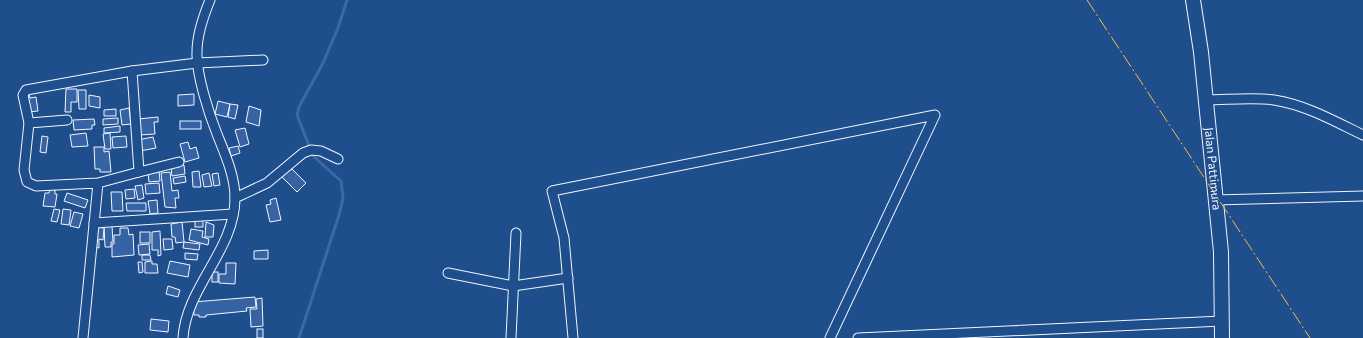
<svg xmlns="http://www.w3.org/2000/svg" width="1363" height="338" font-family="Commissioner,sans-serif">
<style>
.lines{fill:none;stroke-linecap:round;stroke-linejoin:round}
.stream{stroke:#3b69a3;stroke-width:3}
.building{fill:#3563a3;stroke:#f2f6ff}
.street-casing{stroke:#f2f6ff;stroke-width:11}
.primary-casing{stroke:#f2f6ff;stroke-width:16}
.street{stroke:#1f4e8c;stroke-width:9}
.primary{stroke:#1f4e8c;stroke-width:14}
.power{stroke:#ffb74d;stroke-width:1;stroke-dasharray:14 3 2 3;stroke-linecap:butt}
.labels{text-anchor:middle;stroke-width:3;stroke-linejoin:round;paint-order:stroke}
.street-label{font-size:12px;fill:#f2f6ff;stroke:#1f4e8c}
</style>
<rect width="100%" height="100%" fill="#1f4e8c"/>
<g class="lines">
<polyline class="stream" points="299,338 339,215 343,198 341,181 313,156 297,115 299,107 323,63 338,28 347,0"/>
</g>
<g class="building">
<polygon points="66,89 77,89 77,102 71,102 71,112 65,112"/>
<polygon points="78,90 86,90 86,109 79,109"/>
<polygon points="26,94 29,94 30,98 36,97 38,111 28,112"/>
<polygon points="194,94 194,105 178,106 178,95"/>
<polygon points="89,95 100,97 100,108 89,106"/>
<polygon points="218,101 230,104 227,117 215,114"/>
<polygon points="230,104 238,105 235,119 228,117"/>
<polygon points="249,106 261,110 259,126 246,122"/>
<polygon points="129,108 131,124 122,125 120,110"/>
<polygon points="116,109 116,116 104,116 104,110"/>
<polygon points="158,117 158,122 154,122 155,134 139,135 138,119"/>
<polygon points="118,118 118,124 103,125 103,119"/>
<polygon points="94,119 95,125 92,125 92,129 74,130 73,120"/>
<rect x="180" y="121" width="21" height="8"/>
<polygon points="120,126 120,132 104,133 104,128"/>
<polygon points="245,128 249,144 240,147 235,130"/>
<polygon points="86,133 88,146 72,147 70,135"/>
<polygon points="110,133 111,149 105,149 103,134"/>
<polygon points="42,136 48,137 46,153 40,152"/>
<polygon points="126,136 127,147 113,148 112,137"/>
<polygon points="153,137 156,148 140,151 137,140"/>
<polygon points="188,142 190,149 196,147 199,158 185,162 180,144"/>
<polygon points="238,146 240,153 231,156 229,148"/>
<polygon points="94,147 104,147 104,152 109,151 111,172 100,172 100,169 95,169"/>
<polygon points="184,165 185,174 172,176 171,167"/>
<polygon points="291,168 306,183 297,192 282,177"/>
<polygon points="159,171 160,181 149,182 148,172"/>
<polygon points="199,171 201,187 193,187 192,172"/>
<polygon points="170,172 172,191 178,190 179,198 175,198 176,208 165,207 161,173"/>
<polygon points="209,173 212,186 204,187 202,175"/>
<polygon points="218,173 220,185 214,186 212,174"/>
<polygon points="185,176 186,182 174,184 173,178"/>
<polygon points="159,183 160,193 146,194 145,184"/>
<polygon points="142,185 144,198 138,200 135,186"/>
<polygon points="50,189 55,190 55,194 57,194 55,207 43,206 45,193 49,193"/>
<polygon points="134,189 135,198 126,199 125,190"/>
<polygon points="111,192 122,192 123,211 112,211"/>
<polygon points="67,193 88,200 85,208 64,201"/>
<polygon points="276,198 281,220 270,222 266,205 271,204 270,200"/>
<polygon points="157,200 158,213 150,214 148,201"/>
<polygon points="126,203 146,203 146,211 127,211"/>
<polygon points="54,209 60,210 57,222 51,221"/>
<polygon points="63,209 71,210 69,225 61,224"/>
<polygon points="74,212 83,214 79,228 70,226"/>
<rect x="195" y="220" width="8" height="7"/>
<polygon points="182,222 184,242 176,243 175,237 172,237 171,224"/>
<polygon points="206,222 214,225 213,237 205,237"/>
<polygon points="104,226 112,226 113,242 111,242 111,247 105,247"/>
<polygon points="95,227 104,228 103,240 99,239 99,248 94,247"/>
<polygon points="120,228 128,228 129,235 133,234 134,255 112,257 112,244 114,244 114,235 120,235"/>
<polygon points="191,229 203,231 202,237 209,239 208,245 189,240"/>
<polygon points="160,231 161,255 158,256 158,250 152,250 152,232"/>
<rect x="140" y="232" width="10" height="11"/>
<polygon points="163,239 172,239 173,249 164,250"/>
<polygon points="184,242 200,244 199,250 183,248"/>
<polygon points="149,244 150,254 139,255 138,245"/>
<polygon points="268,250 268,259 254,259 254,251"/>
<polygon points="185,253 198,254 197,260 185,259"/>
<polygon points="142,255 150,255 151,260 142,260"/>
<polygon points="152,261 152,264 157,264 158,273 145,273 145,262"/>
<polygon points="170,261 190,265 188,277 167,273"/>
<polygon points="138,262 142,262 143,272 139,273"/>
<polygon points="226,263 236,263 235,284 219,283 219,274 226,274"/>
<rect x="212" y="272" width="6" height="10"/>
<polygon points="168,286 180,290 178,297 166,294"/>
<polygon points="255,297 256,307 246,308 247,311 206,315 206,317 199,317 199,315 194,315 193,302"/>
<polygon points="262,298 263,326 251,327 250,309 257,309 256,299"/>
<polygon points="151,319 169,321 168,332 150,330"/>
<rect x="257" y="329" width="6" height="9"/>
</g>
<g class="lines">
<defs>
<g id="street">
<polyline points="132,71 197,63 263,60"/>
<path d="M1205 100C1227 100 1252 97 1274 100 1306 105 1334 121 1363 135"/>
<polyline points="29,123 67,120"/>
<polyline points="139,172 179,162"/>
<polyline points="235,198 267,183 303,153 311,150 321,151 338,159"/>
<polyline points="1214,200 1363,196"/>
<polyline points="94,223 233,214"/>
<polyline points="448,273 513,286 568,278"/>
<polyline points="83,338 98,183 139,172 132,71 26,90 23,95 29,123 24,170 27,182 36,186 98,183"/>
<path d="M183 338C186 287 235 250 235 198 235 176 225 154 217 134 209 114 196 74 197 52 197 34 203 17 210 0"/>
<polyline points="511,338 516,233"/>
<polyline points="573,338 564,238 552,191 935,115 830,338"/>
<polyline points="858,338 1222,321"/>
</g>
<g id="primary">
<path id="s1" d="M1193 0 1201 52 1221 252 1222 338"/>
</g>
</defs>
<use href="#street" class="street-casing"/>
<use href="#primary" class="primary-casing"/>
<use href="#street" class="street"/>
<use href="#primary" class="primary"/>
<polyline class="power" points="1087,0 1310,338"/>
</g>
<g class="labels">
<g class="street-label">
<text dy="4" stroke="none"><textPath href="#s1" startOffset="170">Jalan Pattimura</textPath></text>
</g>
</g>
</svg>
